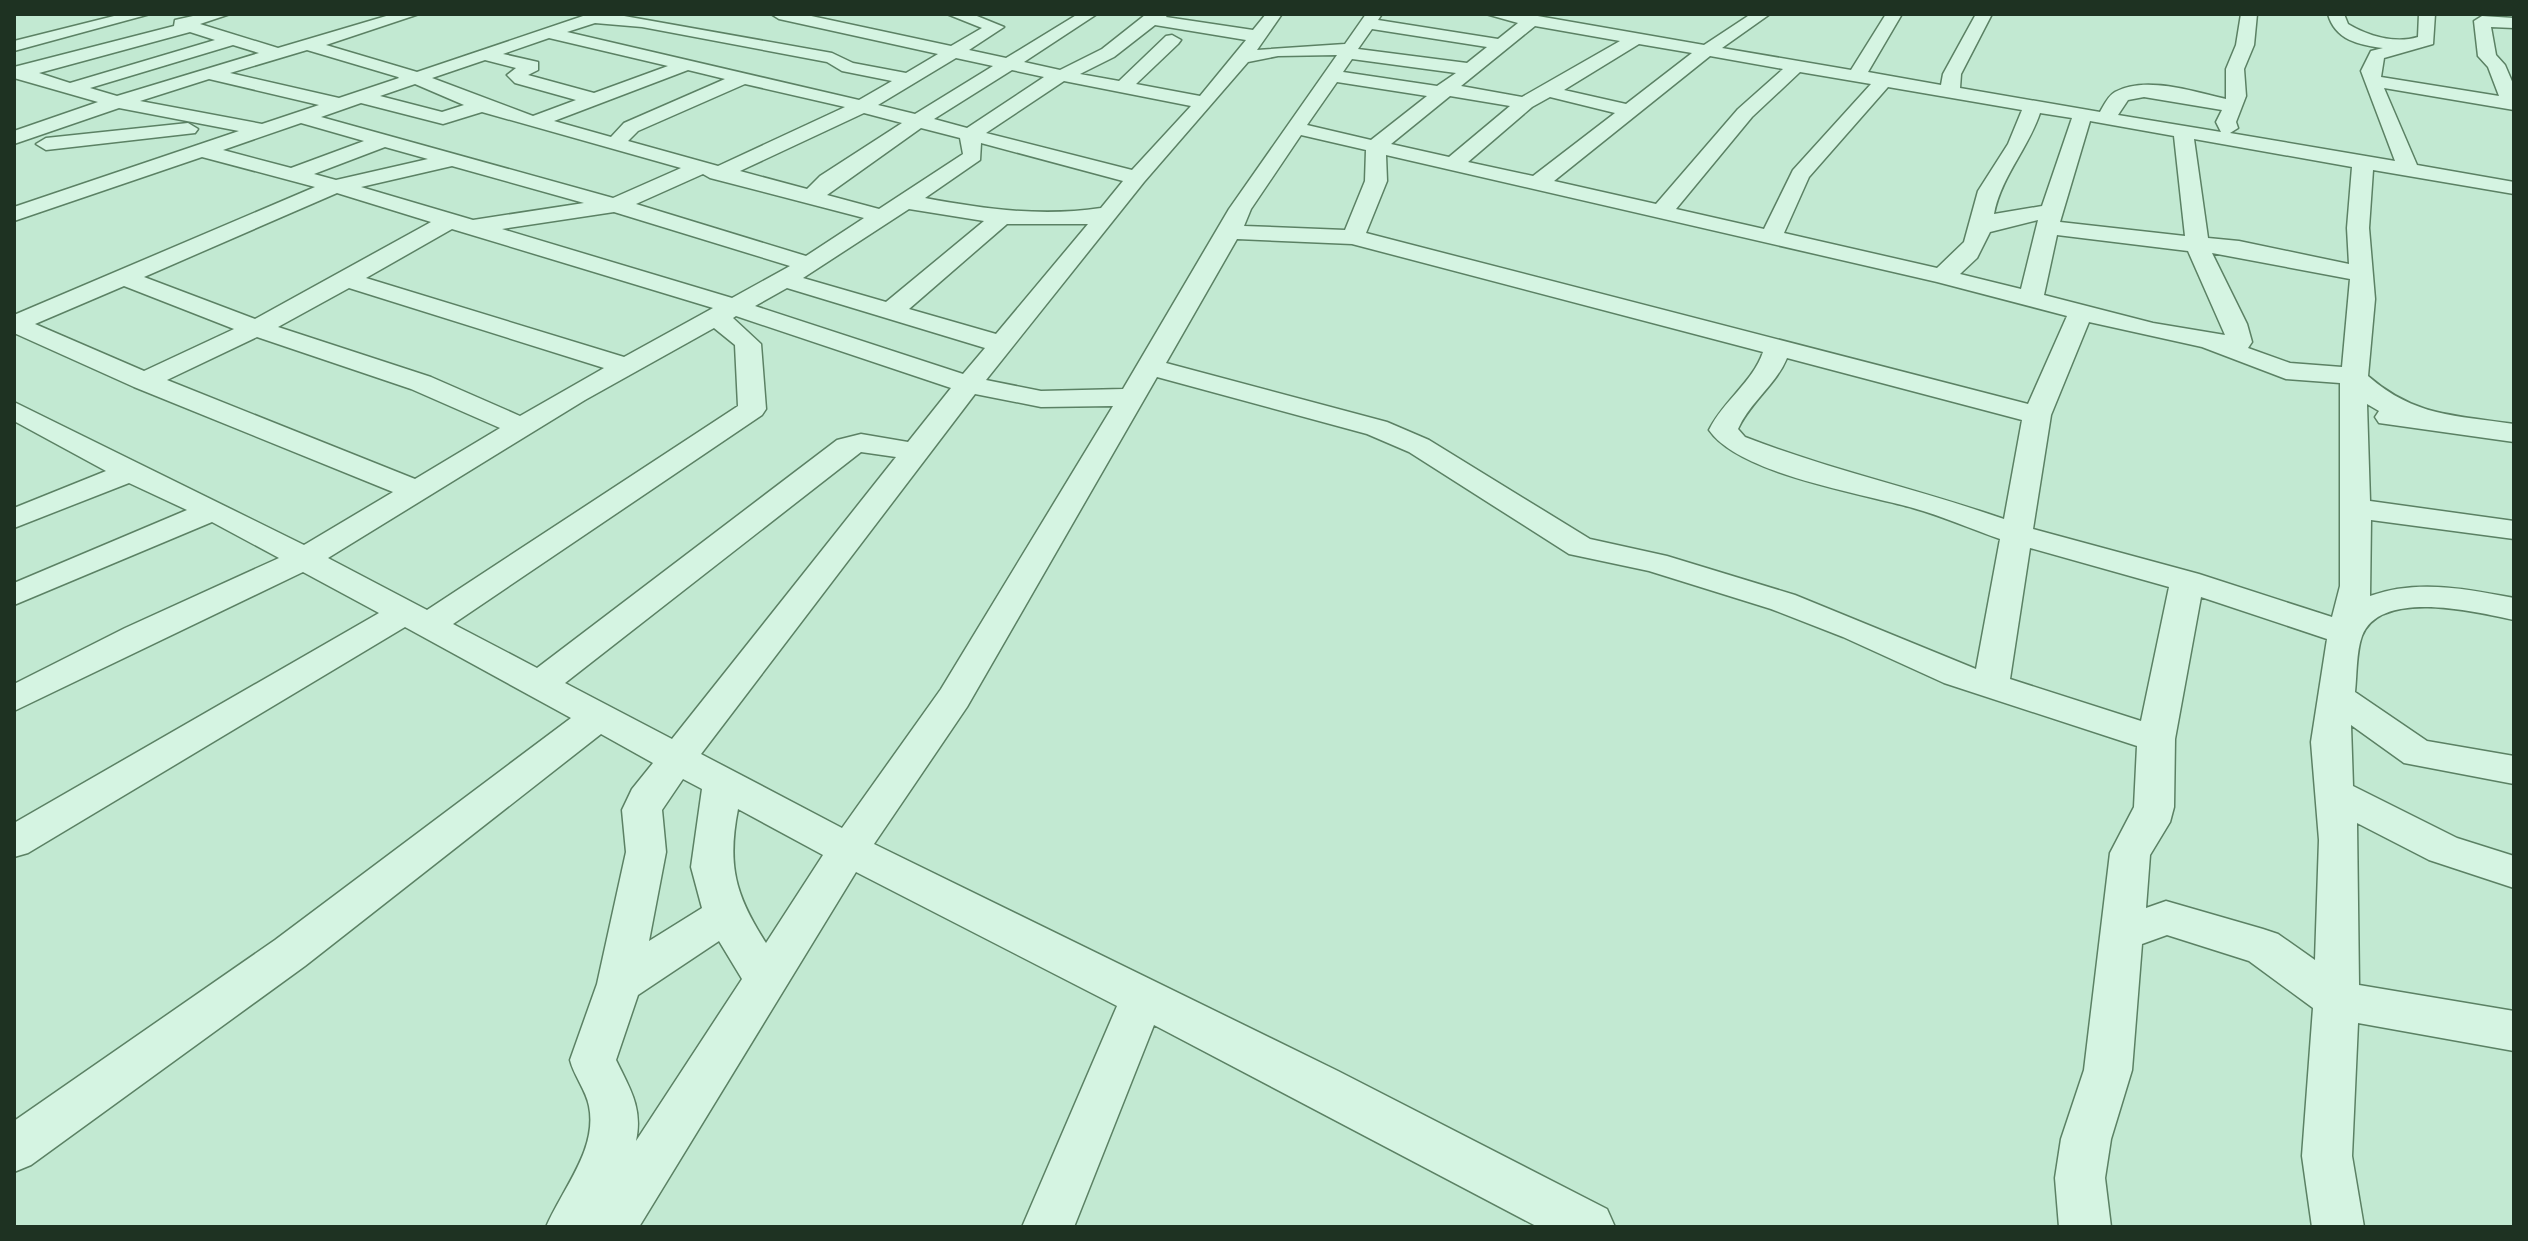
<svg xmlns="http://www.w3.org/2000/svg" width="2528" height="1241" font-family="Spectral,serif">
<style>
.lines{fill:none;stroke-linecap:round;stroke-linejoin:round}
.minor-casing{stroke:#5b8164;stroke-width:3}
.minor{fill:#d5f4e2;fill-rule:evenodd}
</style>
<rect width="100%" height="100%" fill="#c2e9d2"/>
<g class="lines">
<defs>
<g id="minor">
<polygon points="122,14 150,14 14,51 14,41"/>
<path d="M202 14H230L200 24 278 48 393 14H419L326 45 417 72 589 14H613L832 53 853 63 906 73 938 54 779 19 771 14H802L951 46 982 28 947 14H972L1004 27 969 50 1006 58 1078 14H1097L1024 62 1060 70 1102 49 1145 15 1168 14 1166 17 1253 30 1266 14H1282L1257 50 1345 44 1366 14H1382L1378 20 1498 39 1518 23 1486 14 1532 15 1704 45 1751 14H1770L1722 48 1851 70 1886 14H1902L1868 72 1941 85 1943 74 1976 14H1992L1961 74 1960 88 2100 112C2104 105 2108 96 2115 92 2145 75 2195 92 2226 99V69L2236 45 2241 14H2257L2254 45 2244 69 2246 96 2236 122 2238 128 2230 133 2395 161 2361 71 2371 51 2383 48C2359 45 2335 40 2328 14H2344L2348 24C2368 36 2395 44 2418 37L2419 14H2435L2433 44 2384 58 2381 77 2499 96 2488 67 2478 56 2474 21 2482 16 2514 18V28L2491 27 2496 55 2505 65 2514 86V110L2384 88 2417 165 2514 182V194L2373 170 2369 228 2375 299 2368 376C2415 417 2455 415 2514 424V442L2379 423 2375 417 2379 411 2367 404 2370 501 2514 521V539L2371 520 2370 596C2417 579 2467 589 2514 598V620C2478 612 2380 588 2362 636 2356 652 2357 675 2355 692L2427 741 2514 756V784L2404 763 2351 725 2353 786 2457 838 2514 856V888L2429 860 2357 823 2359 985 2514 1011V1051L2358 1023 2352 1156 2364 1227H2312L2302 1156 2313 1008 2249 961 2167 935 2142 944 2132 1070 2111 1139 2105 1178 2111 1227H2059L2055 1178 2061 1139 2084 1070 2110 853 2134 807 2137 746 1944 683 1843 637 1771 609 1649 571 1569 554 1409 452 1367 434 1157 377 967 707 874 844 1338 1071 1607 1209 1615 1227H1538L1154 1025 1074 1227H1022L1117 1006 856 872 639 1227H546C562 1189 598 1149 589 1106 586 1090 574 1076 570 1060L597 984 626 852 622 810 632 789 653 763 601 734 305 966 31 1165 14 1172V1121L275 940 571 718 405 627 28 853 14 857V823L379 613 303 572 14 711V684L125 628 279 558 212 522 14 605V583L187 510 129 483 14 528V508L106 471 14 421V402L304 545 393 492 134 387 14 333V315L315 187 202 157 14 221V207L239 131 119 108 14 144V131L98 102 14 78V67L174 26 175 20ZM595 23 642 27 827 62 842 71 892 81 859 100 567 32ZM1155 25 1246 40 1200 96 1136 84 1178 44 1181 40 1172 35 1166 36 1119 81 1080 74 1114 57ZM1535 26 1620 41 1522 97 1461 86ZM1372 29 1487 47 1467 63 1358 49ZM190 32 215 40 70 83 39 73ZM549 38 668 66 594 93 528 75 538 70V62L503 54ZM1639 44 1692 53 1626 104 1564 90ZM233 45 259 53 117 96 90 88ZM307 50 398 77 399 78 339 98 230 73ZM1337 55 1229 209 1123 389 1041 391 986 380 1144 182 1248 62 1278 56ZM1710 56 1783 69 1738 109 1656 204 1554 181ZM956 58 993 66 915 114 878 105ZM1352 59 1456 73 1437 86 1343 72ZM485 60 516 68 507 75 515 83 576 100 533 116 432 78ZM688 70 725 79 624 123 611 137 554 121ZM1012 70 1044 77 967 128 934 119ZM1800 72 1871 84 1793 170 1764 229 1676 209 1752 117ZM209 79 319 105 262 124 140 101ZM1064 81 1191 106 1132 170 986 133ZM1337 82 1427 96 1371 140 1307 125ZM415 84 464 105 442 112 380 96ZM745 84 845 107 718 166 628 141 638 131ZM1888 87 2022 110 2008 144 1978 191 1964 242 1937 268 1784 233 1809 177ZM1450 96 1510 106 1449 157 1391 144ZM1550 97 1615 113 1533 176 1468 162 1532 107ZM2144 97 2222 110 2216 122 2221 132 2118 115 2128 100ZM361 103 443 124 482 112 681 168 613 198 321 117ZM864 113 902 123 820 176 807 189 740 171ZM2040 113 2072 118 2042 206 1994 214C2001 177 2028 149 2040 113ZM2090 121 2174 136 2185 236 2060 222ZM301 123 364 141 291 168 223 150ZM921 128 960 138 963 154 879 209 827 195ZM1301 135 1366 150 1365 181 1345 230 1244 226 1251 209ZM2194 139 2352 167 2347 228 2349 264 2239 241 2208 238ZM981 143 1123 181 1101 208C1041 217 984 209 925 198L980 160ZM385 147 428 159 336 180 314 174ZM1386 155 1937 282 2067 316 2028 404 1366 233 1387 181ZM452 166 584 203 473 220 361 187ZM703 174 710 178 864 218 806 256 636 204ZM337 193 431 222 255 319 144 277ZM909 209 984 221 886 302 803 278ZM614 212 790 266 732 298 502 229ZM2038 220 2021 289 1960 274 1977 258 1990 232ZM1007 224H1088L996 334 909 309ZM452 229 713 308 624 357 366 278ZM2057 235 2188 251 2225 335 2153 323 2044 295ZM1237 239 1352 244 1763 352C1753 382 1723 401 1709 430 1739 474 1860 493 1913 508 1942 516 1971 529 2000 539L1976 669 1795 595 1667 556 1590 539 1429 440 1387 422 1166 363ZM2212 253 2350 279 2342 367 2290 363 2248 348 2252 342 2247 324ZM124 286 234 329 144 371 35 324ZM349 288 604 368 520 416 431 377 278 327ZM787 288 985 348 963 374 755 306ZM736 316 951 388 908 442 861 434 837 440 537 668 453 624 762 415 766 409 761 344 733 318ZM2089 322 2202 347 2286 379 2340 383V586L2332 617 2199 574 2033 529 2051 415ZM714 328 735 345 738 406 427 610 328 558 585 400ZM257 337 411 389 500 428 415 479 167 380ZM1787 358 2022 420 2004 519C1918 489 1830 470 1745 437L1738 429C1750 402 1776 385 1787 358ZM975 394 1041 407 1113 406 941 689 842 828 701 754ZM861 452 896 457 672 739 565 683ZM2030 548 2169 587 2141 721 2010 679ZM2201 597 2327 639 2311 742 2319 840 2315 960 2278 934 2263 929 2166 901 2146 908 2150 855 2170 822 2174 807 2175 739ZM683 779 702 789 691 867 702 908 649 941 666 852 662 810ZM738 809 823 855 766 943C735 895 727 865 738 809ZM719 941 742 979 636 1141C643 1108 630 1089 616 1060L638 995Z"/>
<polygon points="188,123 198,129 195,133 46,150 36,144 46,138"/>
</g>
</defs>
<use href="#minor" class="minor-casing"/>
<use href="#minor" class="minor"/>
</g>
<rect width="2528" height="1241" fill="none" stroke="#1e3222" stroke-width="32"/>
</svg>
